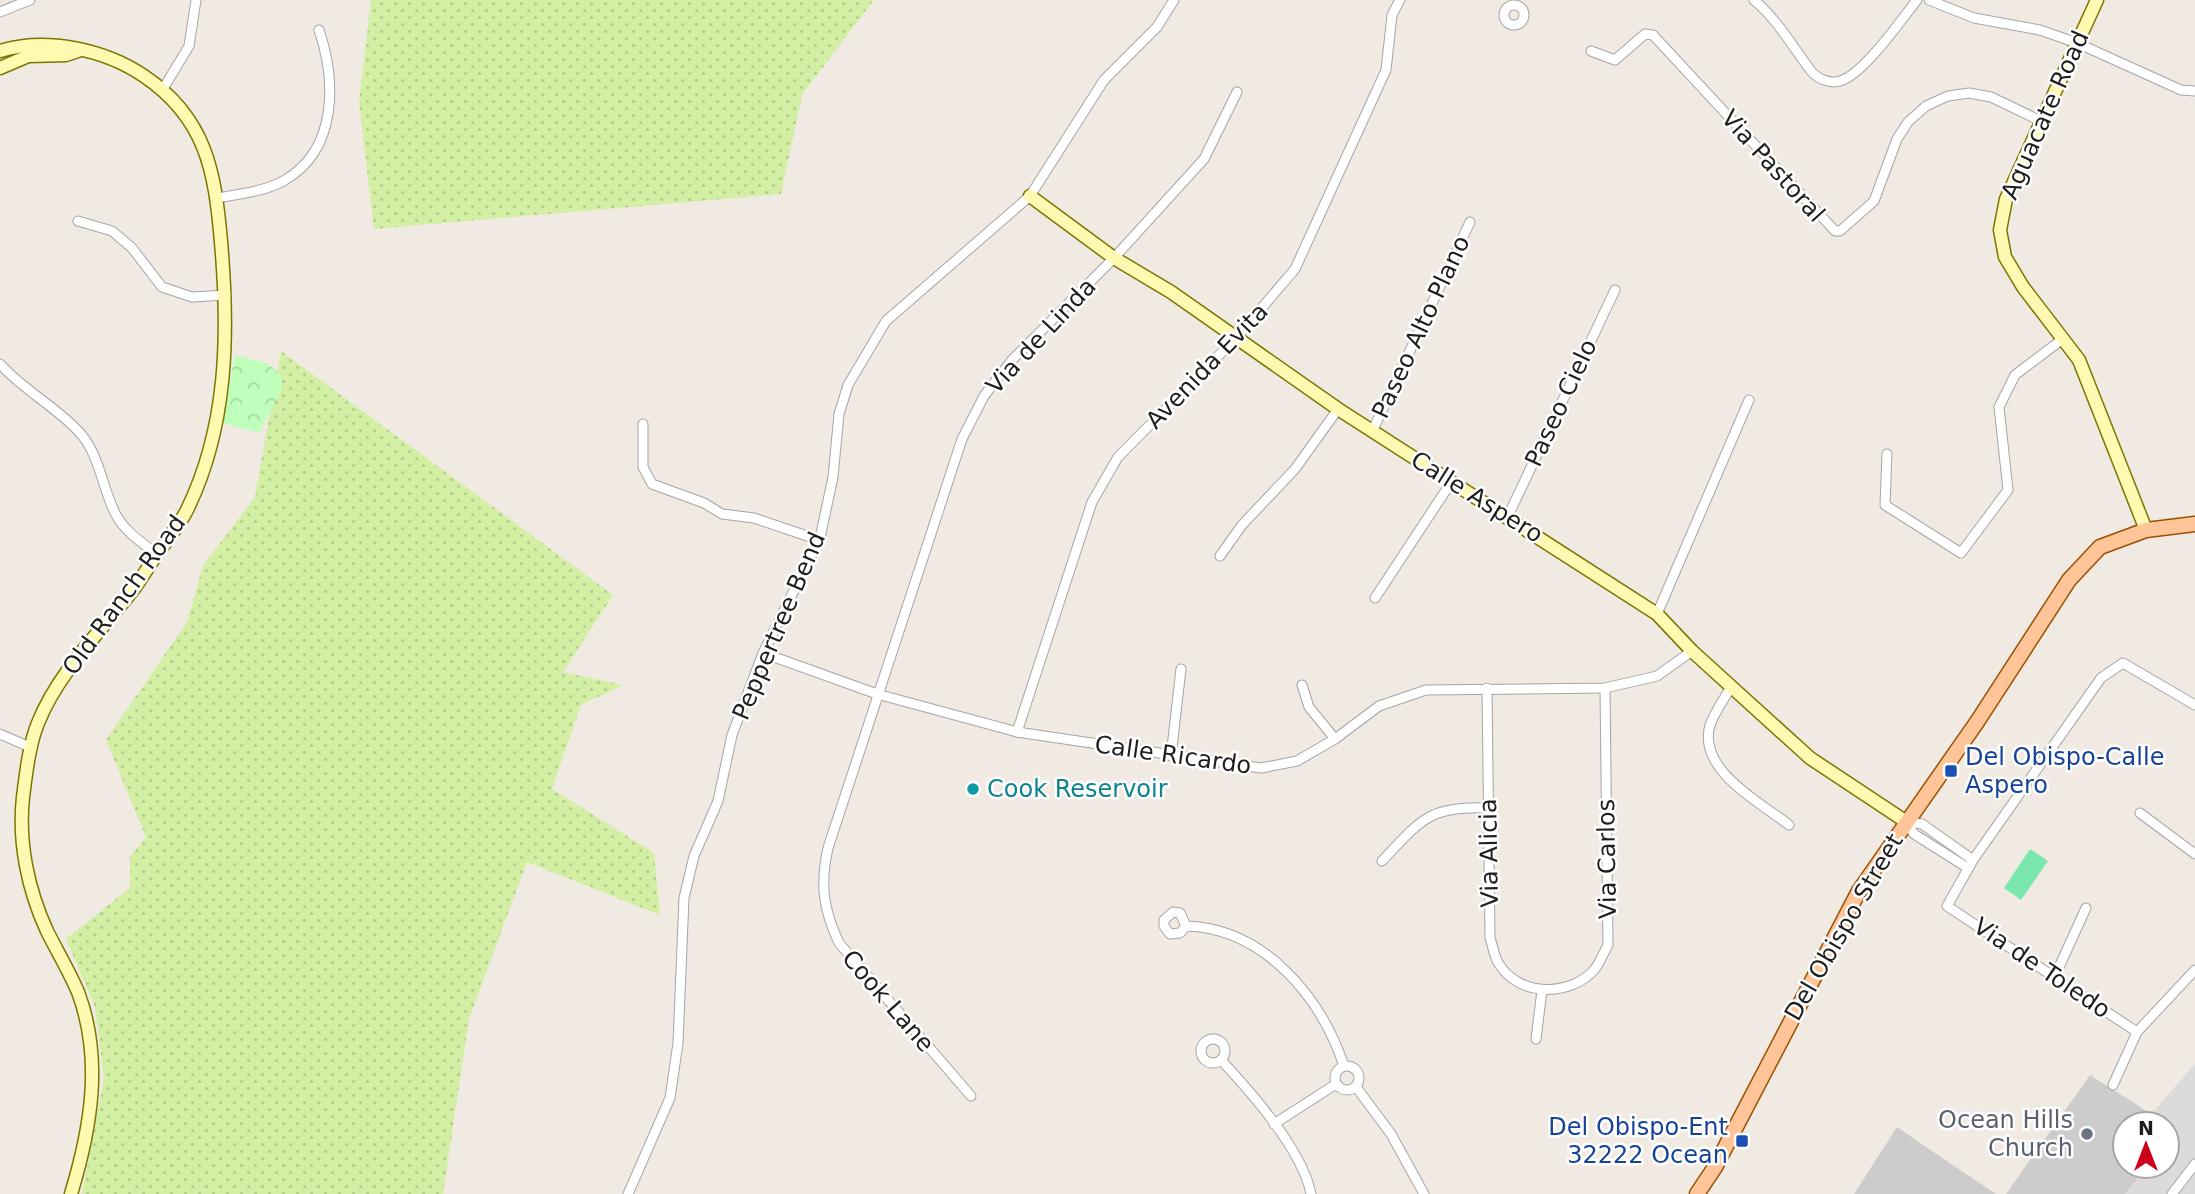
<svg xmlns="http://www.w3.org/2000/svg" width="2195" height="1194" font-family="'DejaVu Sans',sans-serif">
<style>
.residential{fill:#dcdbdb}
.religious{fill:#ccc}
.grass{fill:url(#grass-dots)}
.park{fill:url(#park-crowns)}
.pitch{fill:#79e7ae}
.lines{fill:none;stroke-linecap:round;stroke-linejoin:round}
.street-casing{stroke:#a5a5a5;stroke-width:11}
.secondary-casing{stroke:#7a7700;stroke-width:15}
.primary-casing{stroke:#985100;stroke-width:17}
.street{stroke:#fff;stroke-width:9}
.secondary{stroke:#fff9b2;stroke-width:12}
.primary{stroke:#ffc599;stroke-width:14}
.transit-dot{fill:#1a4fb4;stroke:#fff;stroke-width:2.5}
.culture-dot{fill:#0f9aa8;stroke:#fff;stroke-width:2.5}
.worship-dot{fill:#6b7280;stroke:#fff;stroke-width:2.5}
.labels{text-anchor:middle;stroke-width:5;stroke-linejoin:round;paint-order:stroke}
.street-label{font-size:24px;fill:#1e1e1e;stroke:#fff}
.transit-label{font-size:24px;fill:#164399;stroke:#fff;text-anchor:start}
.culture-label{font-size:24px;fill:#0d838f;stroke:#fff;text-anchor:start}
.worship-label{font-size:24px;fill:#5b616d;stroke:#fff;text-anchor:end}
</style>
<defs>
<pattern id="grass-dots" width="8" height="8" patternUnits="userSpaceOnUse" patternTransform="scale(1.75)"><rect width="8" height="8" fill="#d3efa4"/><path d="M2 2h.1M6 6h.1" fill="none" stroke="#b5cc8d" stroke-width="1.8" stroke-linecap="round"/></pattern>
<pattern id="park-crowns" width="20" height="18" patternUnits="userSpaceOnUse" patternTransform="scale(1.75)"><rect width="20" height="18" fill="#bffebb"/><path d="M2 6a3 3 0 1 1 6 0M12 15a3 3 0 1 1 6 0" fill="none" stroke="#a4d9a0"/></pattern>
</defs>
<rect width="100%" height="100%" fill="#f0eae3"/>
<polygon class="residential" points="2195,1064 2195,1194 2125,1194 2147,1166 2167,1166 2167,1139 2174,1129 2151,1114"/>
<g class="religious">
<polygon points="2090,1075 2175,1129 2167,1139 2167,1124 2125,1124 2125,1166 2147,1166 2125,1194 2006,1194"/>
<polygon points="1897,1127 1948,1162 1996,1194 1854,1194"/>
</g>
<g class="grass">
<polygon points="371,0 874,0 802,95 781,194 374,229 359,102"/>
<polygon points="281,351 613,595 563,672 623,685 581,705 552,789 654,853 660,915 527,862 469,1019 443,1194 82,1194 104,1078 95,1007 66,939 130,888 130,857 146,837 106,740 187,622 203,566 255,497"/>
</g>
<polygon class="park" points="235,355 269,364 282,377 282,389 259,433 223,423"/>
<polygon class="pitch" points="2030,849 2048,861 2021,900 2004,888"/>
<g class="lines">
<defs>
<g id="street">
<path d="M1754 0C1778 20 1792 46 1811 71 1818 79 1830 84 1840 81 1863 75 1901 20 1917 0"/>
<polyline points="1929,0 1974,18 2040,30 2077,43 2181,90 2195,91"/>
<circle cx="1514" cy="15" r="10"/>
<polyline points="0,12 30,0"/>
<polyline points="1591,51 1615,60 1645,34 1653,35 1835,231 1840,231 1874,201 1897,139 1908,122 1926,106 1948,96 1969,93 1991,97 2041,121"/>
<polyline points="163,89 189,46 196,0"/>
<path d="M217 198C239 194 264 192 285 180 338 149 336 80 319 30"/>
<polyline points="78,221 112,231 132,248 162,287 192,297 226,295"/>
<path d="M0 364C24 391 57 407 81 434 100 457 102 487 115 513 124 531 141 542 157 554"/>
<polyline points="643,424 643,467 652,484 704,503 722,514 754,518 819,540"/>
<polyline points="1372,432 1470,222"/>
<polyline points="1887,454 1885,505 1961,553 2008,490 1999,407 2015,375 2064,338"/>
<polyline points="1508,516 1615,290"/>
<polyline points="1220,556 1242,525 1295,469 1338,409"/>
<polyline points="1375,598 1452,481"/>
<polyline points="1657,614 1749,400"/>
<polyline points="763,653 877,694 1017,732 1261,768 1297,761 1335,739 1379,706 1426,690 1605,688 1657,676 1692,651"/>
<polyline points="1302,685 1309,707 1335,739"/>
<path d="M1731 687C1724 699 1714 713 1710 725 1697 770 1760 802 1789 825"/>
<path d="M1487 688 1490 938C1493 946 1494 957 1499 964 1519 997 1571 997 1595 969 1600 962 1604 952 1608 945L1605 688"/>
<polyline points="1017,732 1092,502 1118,457 1237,337 1295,269 1386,70 1392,15 1400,0"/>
<polyline points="0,734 32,748"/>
<polyline points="1171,756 1181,669"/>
<polyline points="2140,813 2195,854"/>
<polyline points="1905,821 1914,834 1968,868"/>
<polyline points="1906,821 1922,824 1973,860"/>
<path d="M1382 861C1421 820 1428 806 1488 808"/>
<path d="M1186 926 1180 913 1173 912 1164 920V926L1170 934 1180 933 1186 926C1264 928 1321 997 1344 1066"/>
<polyline points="2055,976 2086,908"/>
<polyline points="2137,1032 1947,906 1973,860 2101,678 2123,663 2195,705"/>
<polyline points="1536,1039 1542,990"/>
<circle cx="1213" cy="1051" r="12"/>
<path d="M1221 1060C1251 1092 1303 1151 1311 1194"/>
<circle cx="1347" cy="1078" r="12"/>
<polyline points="2113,1085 2137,1032 2195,970"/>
<polyline points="1356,1087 1391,1134 1424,1194"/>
<path d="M971 1096 839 943C823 909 820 884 828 848L962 439 984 396 1012 360 1114 258 1204 159 1237 92"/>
<polyline points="1274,1124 1336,1084"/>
<polyline points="628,1194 670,1098 678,1043 684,898 694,856 718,801 732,735 763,653 820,538 833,477 839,414 848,385 886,321 1030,196 1104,80 1157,27 1174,0"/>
<polyline points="2172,1194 2195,1164"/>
</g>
<g id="secondary">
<polyline points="2097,0 2006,199 2000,230 2005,257 2023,287 2079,360 2146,530"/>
<path d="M0 51C46 37 104 49 144 76 206 118 215 171 221 242 229 333 228 426 187 510 180 524 169 537 160 550 150 563 143 577 133 590 100 632 58 673 38 723 29 745 26 774 23 797 18 842 28 890 47 931 57 951 69 971 78 992 103 1059 91 1128 71 1194"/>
<polyline points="0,68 28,56 66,55 78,51"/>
<polyline points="1030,196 1114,258 1171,292 1338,409 1657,614 1692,651 1810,758 1905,821"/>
</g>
<polyline id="primary" points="1697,1194 1715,1167 1859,891 1977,722 2069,580 2100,547 2146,530 2195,524"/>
</defs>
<use href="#street" class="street-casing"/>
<use href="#secondary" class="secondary-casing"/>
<use href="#primary" class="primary-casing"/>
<use href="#street" class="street"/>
<use href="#secondary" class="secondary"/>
<use href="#primary" class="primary"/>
</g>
<g class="transit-dot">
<rect x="1944" y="764" width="14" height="14" rx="3.5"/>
<rect x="1735" y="1134" width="14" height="14" rx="3.5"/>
</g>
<circle class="culture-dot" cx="973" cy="789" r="7"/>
<circle class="worship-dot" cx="2087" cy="1134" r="7"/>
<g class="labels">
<g class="street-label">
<text transform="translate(2045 115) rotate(-66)" y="8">Aguacate Road</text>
<text transform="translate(1773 166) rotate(48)" y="8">Via Pastoral</text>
<text transform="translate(1421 327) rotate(-65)" y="8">Paseo Alto Plano</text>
<text transform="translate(1041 336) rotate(-47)" y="8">Via de Linda</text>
<text transform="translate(1207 366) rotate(-46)" y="8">Avenida Evita</text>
<text transform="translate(1561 403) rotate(-65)" y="8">Paseo Cielo</text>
<text transform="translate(1477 497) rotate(32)" y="8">Calle Aspero</text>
<text transform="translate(124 595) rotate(-54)" y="8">Old Ranch Road</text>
<text transform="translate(779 626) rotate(-67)" y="8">Peppertree Bend</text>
<text transform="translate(1173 755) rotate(8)" y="8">Calle Ricardo</text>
<text transform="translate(1489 853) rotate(-91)" y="8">Via Alicia</text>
<text transform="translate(1607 859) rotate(-91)" y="8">Via Carlos</text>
<text transform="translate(1844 927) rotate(-60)" y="8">Del Obispo Street</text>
<text transform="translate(2042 968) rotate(34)" y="8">Via de Toledo</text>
<text transform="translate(888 1001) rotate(49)" y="8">Cook Lane</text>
</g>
<g class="transit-label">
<text x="1965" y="765">Del Obispo-Calle<tspan x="1965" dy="28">Aspero</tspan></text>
<text x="1728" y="1135" text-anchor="end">Del Obispo-Ent<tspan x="1728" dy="28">32222 Ocean</tspan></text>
</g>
<g class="culture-label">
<text x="987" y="797">Cook Reservoir</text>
</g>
<g class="worship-label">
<text x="2073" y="1128">Ocean Hills<tspan x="2073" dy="28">Church</tspan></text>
</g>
</g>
<g transform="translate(2146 1145)"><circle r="33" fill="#ffffff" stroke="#a5a5a5" stroke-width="2"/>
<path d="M0-5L12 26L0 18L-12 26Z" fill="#cc001b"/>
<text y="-10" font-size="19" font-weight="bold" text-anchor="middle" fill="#1e1e1e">N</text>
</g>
</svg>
